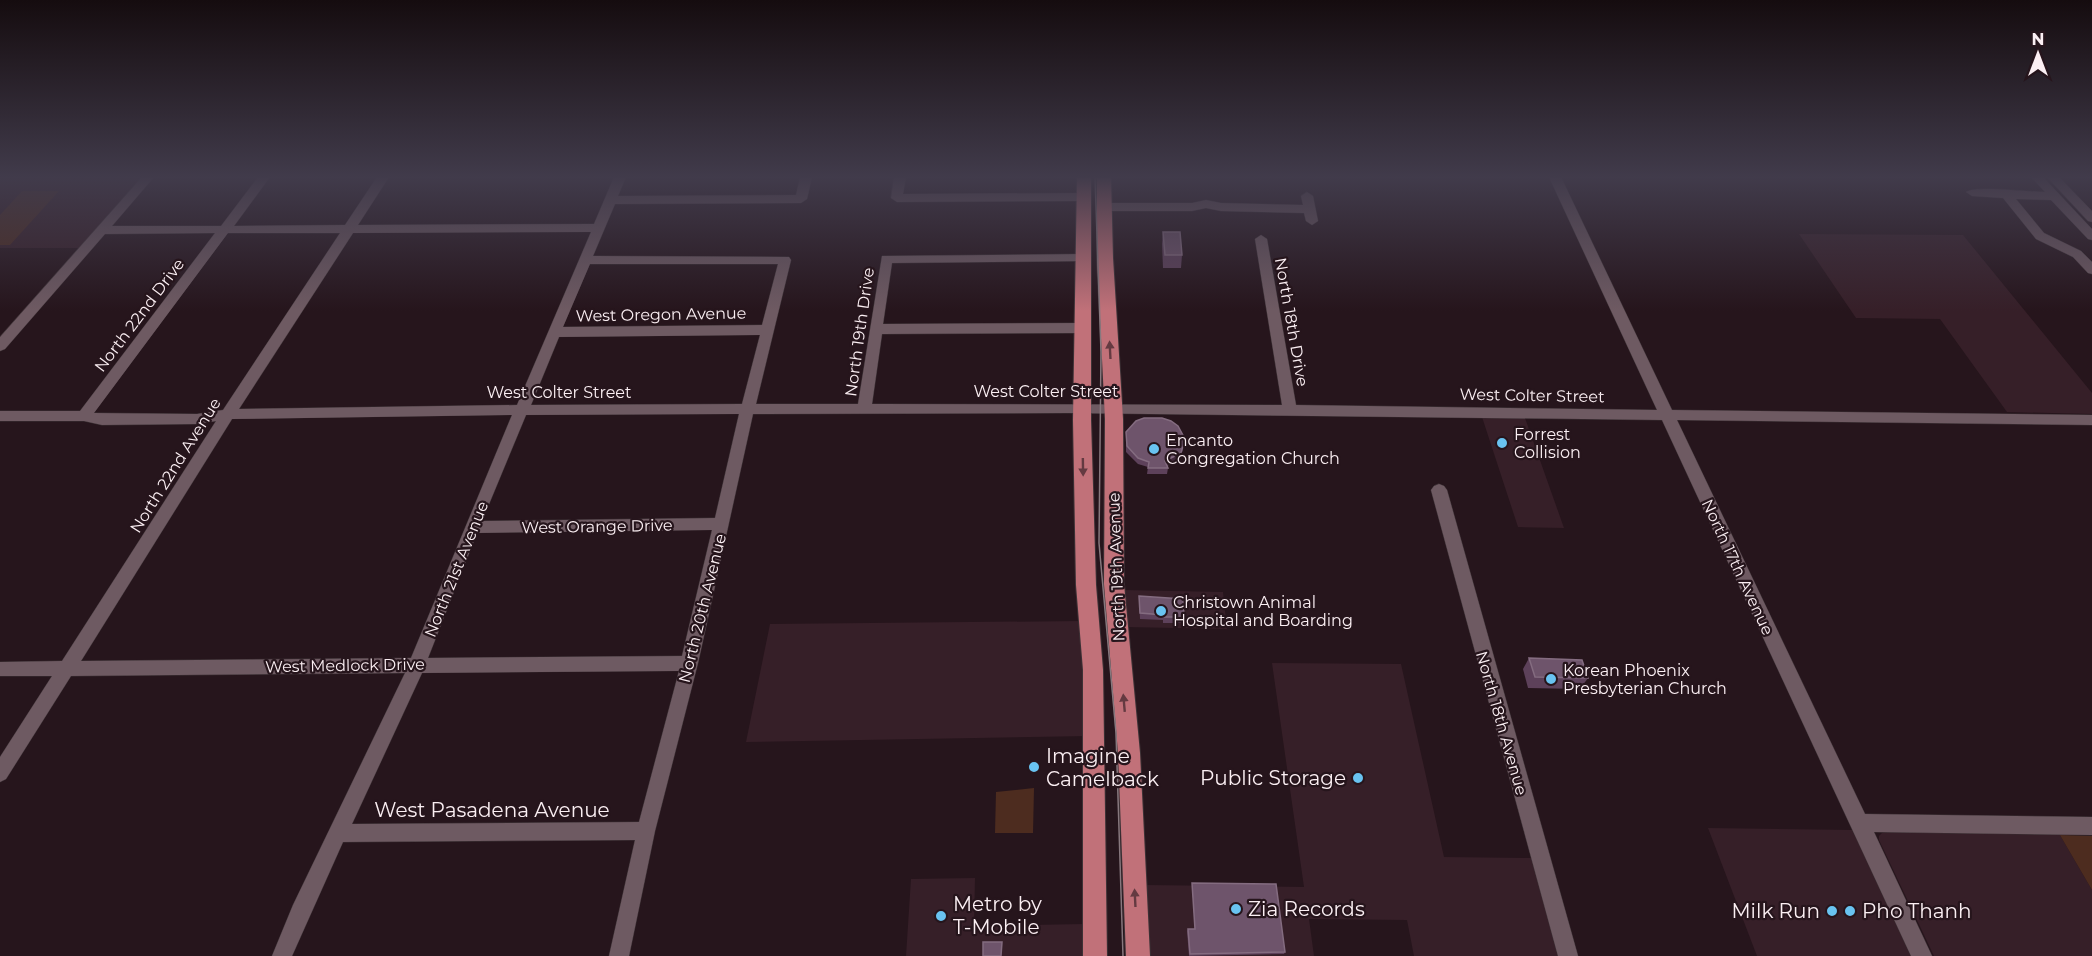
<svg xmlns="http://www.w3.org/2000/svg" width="2092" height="956" font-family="Montserrat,sans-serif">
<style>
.built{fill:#361f28}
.green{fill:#4d2c1f}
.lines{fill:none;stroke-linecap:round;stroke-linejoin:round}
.minor-casing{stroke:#3d3236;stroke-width:1}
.major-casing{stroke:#3d3236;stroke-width:2}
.minor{fill:#6e5a62;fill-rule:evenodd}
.major{fill:#c17179;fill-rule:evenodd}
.tram{stroke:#87787e;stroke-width:1.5}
.wall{fill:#5d415a}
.shaded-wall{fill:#40283b}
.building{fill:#6e546b;stroke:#846c80;stroke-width:1.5}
.oneway{fill:#643a41}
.poi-dot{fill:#69c3f1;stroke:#26151c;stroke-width:2}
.labels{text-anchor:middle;stroke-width:4.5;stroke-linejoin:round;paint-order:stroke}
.street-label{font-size:16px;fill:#fbeff3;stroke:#26151c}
.poi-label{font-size:16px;fill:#fbeff3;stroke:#26151c;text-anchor:start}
.near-poi-label{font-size:20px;fill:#fbeff3;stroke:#26151c;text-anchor:start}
.near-street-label{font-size:20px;fill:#fbeff3;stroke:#26151c}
</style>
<rect width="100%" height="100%" fill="#26151c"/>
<g class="built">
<polygon points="0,177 148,177 86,248 0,248"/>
<polygon points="1799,234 1963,235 2092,393 2092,414 2007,412 1940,319 1856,318"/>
<polygon points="1482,417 1525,418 1564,528 1518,527"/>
<polygon points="1123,590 1223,592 1227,629 1125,627"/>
<polygon points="1082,621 1090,736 746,742 770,624"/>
<polygon points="1272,663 1401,664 1444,857 1534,858 1560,956 1414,956 1407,920 1309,919 1314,956 1148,956 1144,885 1304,887"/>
<polygon points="1708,828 1854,830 1911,956 1757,956"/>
<polygon points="1889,832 2060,835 2092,890 2092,956 1934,956 1879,840 1879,836 1882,833"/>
<polygon points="975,878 974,926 1084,924 1084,956 906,956 911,879"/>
</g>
<g class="green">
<polygon points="22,191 59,191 10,245 0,245 0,215"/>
<polygon points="1034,788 1033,833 995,833 996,792"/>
<polygon points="2060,835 2092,836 2092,890 2064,842"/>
</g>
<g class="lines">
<defs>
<g id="minor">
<path d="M142 177H154L112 226H221L258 177H270L234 226 345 225 377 177H389L358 225 594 224 614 177H626L618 196 796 195 800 177H812L807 199 801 203 615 204 593 256 789 257 791 260 756 404H858L882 256 1084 254 1088 255 1090 258 1088 261 892 263 883 324 1083 323 1090 328 1083 333 882 334 872 404 1282 405 1255 239 1261 235 1267 239 1296 405 1657 410 1549 177H1561L1672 410 2092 415V425L1677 420 1865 814 2092 817V835L1874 832 1932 956H1911L1662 420 1068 413 753 414 698 663 655 831 629 956H609L635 840 343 842 292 956H272L293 905 405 673 71 676 6 779 0 782V757L52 676H0V662L62 661 216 421 197 424 102 425 84 421H0V411H80L215 233 105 234 5 349 0 351V337ZM591 232 517 405 239 409 353 233ZM228 233H340L223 410 197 414 94 413ZM590 264H778L762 325 563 327ZM760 335 742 404 531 405 559 337ZM739 414 715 518 482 521 526 415ZM512 415 411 658 81 661 232 419ZM712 530 682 656 428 658 477 533ZM679 671 639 822 352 824 422 673Z"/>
<polygon points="894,177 906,177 903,194 1084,193 1090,197 1084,201 897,202 891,198"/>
<path d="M2031 177H2043L2092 229V240L2088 239 2051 200 2016 199 2044 233 2081 251 2092 262V274L2088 273 2073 257 2036 239 2003 198 1972 196 1966 192C1975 185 2029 192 2045 192Z"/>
<polygon points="2047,177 2059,177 2092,211 2092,222 2088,221"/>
<polygon points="1307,192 1313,196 1318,221 1312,225 1306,221 1304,213 1221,211 1206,208 1192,211 1104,211 1098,207 1104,203 1192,203 1206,200 1221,203 1303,205 1301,196"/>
<polygon points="1439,484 1444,486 1447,490 1578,956 1558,956 1431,490 1434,486"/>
</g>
<g id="major">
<polygon points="1077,177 1091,177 1091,420 1096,585 1103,670 1107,956 1083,956 1083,670 1076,585 1073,420"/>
<polygon points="1097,177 1111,177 1113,258 1123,419 1124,584 1140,753 1150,956 1126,956 1118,753 1104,584 1105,419 1097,258"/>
</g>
</defs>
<use href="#minor" class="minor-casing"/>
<use href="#major" class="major-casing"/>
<use href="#minor" class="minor"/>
<use href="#major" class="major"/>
<polyline class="tram" points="1095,177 1101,352 1099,543 1116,733 1123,956"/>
</g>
<g class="wall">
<polygon points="1163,232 1182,255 1181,268 1163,268 1162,244"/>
<polygon points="1126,432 1185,439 1184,445 1180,459 1167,466 1168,468 1167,474 1147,474 1148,467 1138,464 1126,452"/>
<polygon points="1139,596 1184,617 1183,623 1163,623 1163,620 1140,619"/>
<polygon points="1529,658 1588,678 1580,689 1528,688 1523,669"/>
<polygon points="1192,883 1285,952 1284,954 1189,956 1187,931 1188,929 1195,929"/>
</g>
<polygon class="shaded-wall" points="1185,439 1184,445 1180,459 1164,467 1165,461"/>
<g class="building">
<polygon points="1163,232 1180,232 1182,255 1165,255"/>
<polygon points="1144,418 1162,418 1171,421 1178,426 1185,439 1181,453 1165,461 1168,468 1148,468 1149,462 1138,458 1127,446 1126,432 1136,421"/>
<polygon points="1139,596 1183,599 1184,617 1164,617 1164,615 1140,613"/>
<polygon points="1529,658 1582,660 1588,678 1535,677"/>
<polygon points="1192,883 1276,884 1285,952 1190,954 1188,929 1195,929"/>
<polygon points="983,942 1002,942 1001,956 983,956"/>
</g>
<defs><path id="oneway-solid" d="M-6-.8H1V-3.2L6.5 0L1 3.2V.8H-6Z" transform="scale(1.5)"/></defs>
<g class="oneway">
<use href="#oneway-solid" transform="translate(1110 350) rotate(-93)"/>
<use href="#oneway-solid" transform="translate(1083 467) rotate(89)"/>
<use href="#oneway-solid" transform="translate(1124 703) rotate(-95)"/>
<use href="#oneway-solid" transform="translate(1135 898) rotate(-93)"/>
</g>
<linearGradient id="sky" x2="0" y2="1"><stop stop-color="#150c0f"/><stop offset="0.57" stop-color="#413b4b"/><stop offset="1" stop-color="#413b4b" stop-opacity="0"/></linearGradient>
<rect width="2092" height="311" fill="url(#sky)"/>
<g class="poi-dot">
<circle cx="1502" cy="443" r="6"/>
<circle cx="1154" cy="449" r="6"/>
<circle cx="1161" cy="611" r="6"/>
<circle cx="1551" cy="679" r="6"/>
<circle cx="1034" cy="767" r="6"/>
<circle cx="1358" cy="778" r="6"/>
<circle cx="1236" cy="909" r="6"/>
<circle cx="1832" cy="911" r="6"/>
<circle cx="1850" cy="911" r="6"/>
<circle cx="941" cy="916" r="6"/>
</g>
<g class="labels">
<g class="street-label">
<text transform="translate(661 314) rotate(-1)" y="6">West Oregon Avenue</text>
<text transform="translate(139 315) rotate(-53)" y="6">North 22nd Drive</text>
<text transform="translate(1292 322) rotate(80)" y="6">North 18th Drive</text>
<text transform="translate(859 332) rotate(-82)" y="6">North 19th Drive</text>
<text x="1046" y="397">West Colter Street</text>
<text x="559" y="398">West Colter Street</text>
<text transform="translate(1532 395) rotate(1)" y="6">West Colter Street</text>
<text transform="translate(175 465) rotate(-58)" y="6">North 22nd Avenue</text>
<text transform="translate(597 526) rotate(-1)" y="6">West Orange Drive</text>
<text transform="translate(1116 567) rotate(-92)" y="6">North 19th Avenue</text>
<text transform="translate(1738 567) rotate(65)" y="6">North 17th Avenue</text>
<text transform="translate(456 569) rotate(-68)" y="6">North 21st Avenue</text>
<text transform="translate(702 608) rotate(-76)" y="6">North 20th Avenue</text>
<text transform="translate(345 665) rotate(-1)" y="6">West Medlock Drive</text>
<text transform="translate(1502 723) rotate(74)" y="6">North 18th Avenue</text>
</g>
<g class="poi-label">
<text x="1514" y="440">Forrest<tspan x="1514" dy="18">Collision</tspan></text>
<text x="1166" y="446">Encanto<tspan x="1166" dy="18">Congregation Church</tspan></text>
<text x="1173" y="608">Christown Animal<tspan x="1173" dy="18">Hospital and Boarding</tspan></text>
<text x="1563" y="676">Korean Phoenix<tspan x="1563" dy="18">Presbyterian Church</tspan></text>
</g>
<g class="near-poi-label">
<text x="1046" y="763">Imagine<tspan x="1046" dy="23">Camelback</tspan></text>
<text x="1346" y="785" text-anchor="end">Public Storage</text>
<text x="953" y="911">Metro by<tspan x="953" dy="23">T-Mobile</tspan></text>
<text x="1248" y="916">Zia Records</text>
<text x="1820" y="918" text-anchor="end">Milk Run</text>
<text x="1862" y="918">Pho Thanh</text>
</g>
<g class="near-street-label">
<text x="492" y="817">West Pasadena Avenue</text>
</g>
</g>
<g transform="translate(2038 54)" stroke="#26151c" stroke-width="4.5" paint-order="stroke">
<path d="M0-4.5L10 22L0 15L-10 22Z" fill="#fbeff3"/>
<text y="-9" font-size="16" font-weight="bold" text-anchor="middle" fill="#fbeff3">N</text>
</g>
</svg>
